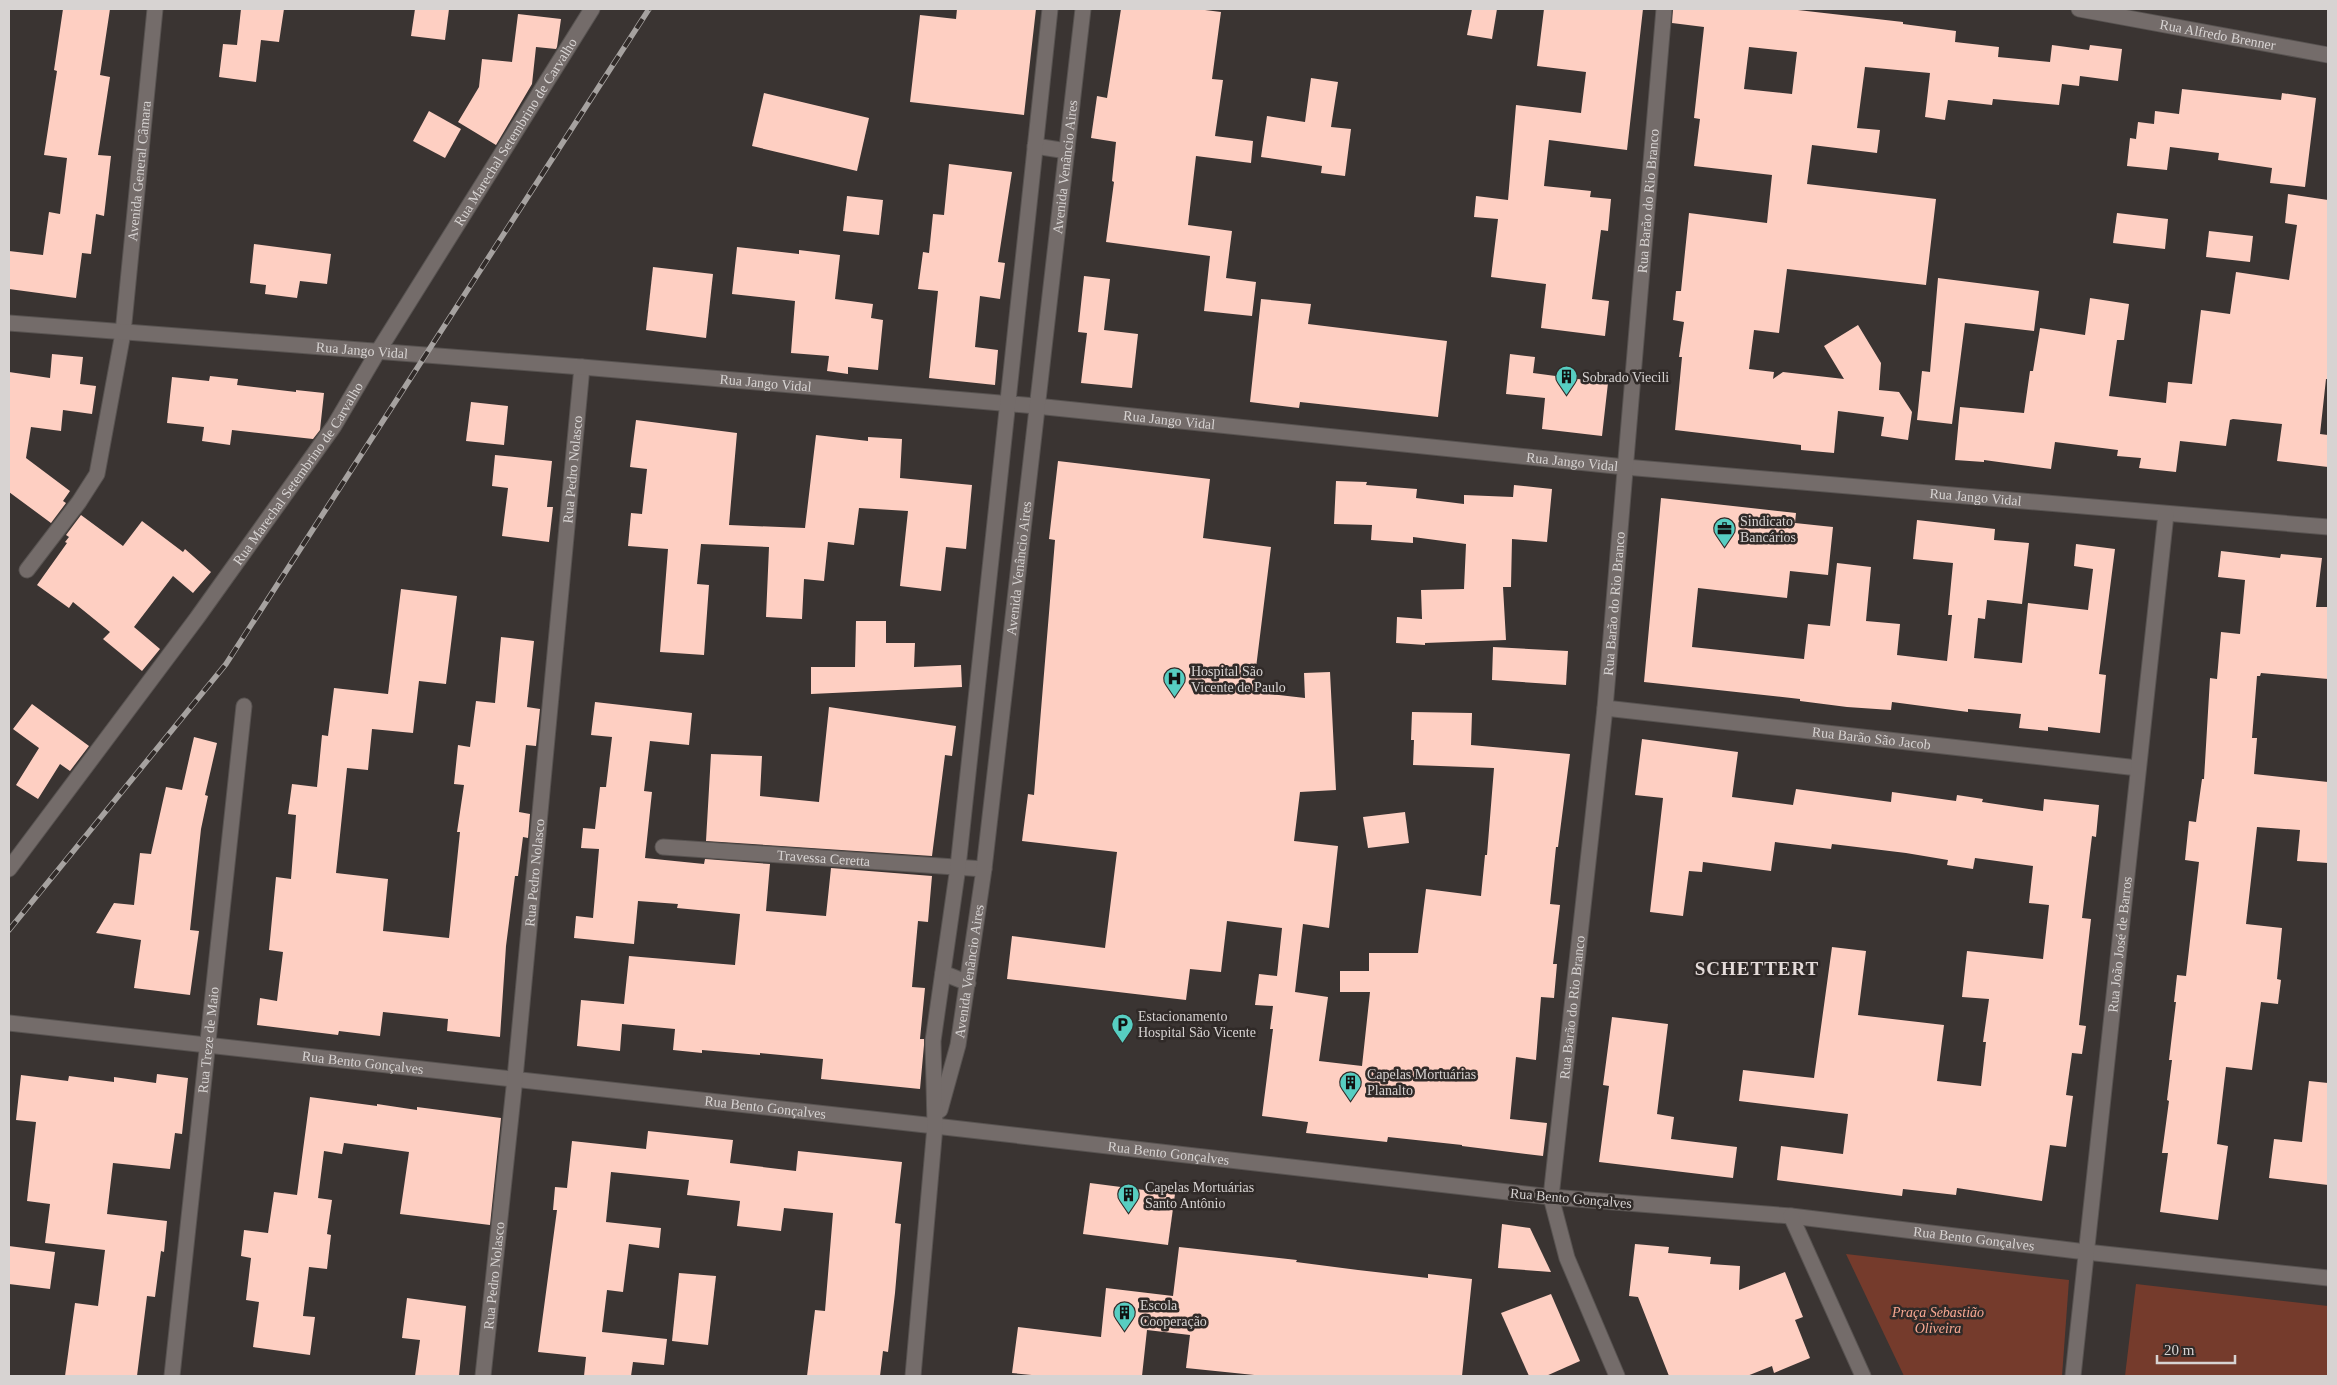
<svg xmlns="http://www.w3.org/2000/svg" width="2337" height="1385" font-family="Georgia,serif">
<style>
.green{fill:#753b2c}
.building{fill:#fecfc2;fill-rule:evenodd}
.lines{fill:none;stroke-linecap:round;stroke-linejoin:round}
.service-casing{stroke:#585351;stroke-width:17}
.minor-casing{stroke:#585351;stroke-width:17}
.tertiary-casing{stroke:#585351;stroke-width:17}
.secondary-casing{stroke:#585351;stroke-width:17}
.service{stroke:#746c6a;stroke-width:15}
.minor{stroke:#746c6a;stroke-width:15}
.tertiary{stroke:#746c6a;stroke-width:15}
.secondary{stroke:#746c6a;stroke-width:15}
.rail-casing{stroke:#a6a2a0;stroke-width:5.5}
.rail{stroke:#302a28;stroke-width:4;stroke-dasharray:11;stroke-linecap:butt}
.labels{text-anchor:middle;stroke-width:5;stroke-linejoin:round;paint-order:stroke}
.street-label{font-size:14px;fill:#d7d3d2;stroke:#302a28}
.poi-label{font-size:14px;fill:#d7d3d2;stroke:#302a28;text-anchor:start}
.park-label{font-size:14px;font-style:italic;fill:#f9a993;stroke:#302a28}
.district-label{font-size:19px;font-weight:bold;letter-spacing:1px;fill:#e4dbd9;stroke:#302a28}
</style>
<rect width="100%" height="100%" fill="#3a3432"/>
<g class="green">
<polygon points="1846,1254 2069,1280 2062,1376 1904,1376"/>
<polygon points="2136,1284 2328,1306 2328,1376 2125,1376"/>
</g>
<g class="building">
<polygon points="63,9 110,9 100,75 110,77 98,155 111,156 104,216 96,214 91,254 82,253 76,298 9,289 9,251 43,255 49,212 60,214 67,158 44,155 57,71 54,70"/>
<polygon points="241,9 284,9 279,42 261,40 256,82 219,77 223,44 237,45"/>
<polygon points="415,9 449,9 445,40 411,36"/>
<polygon points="957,9 1036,9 1024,115 910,102 920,15 956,19"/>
<polygon points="1121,9 1197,9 1221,12 1212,79 1223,80 1215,136 1253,141 1251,163 1196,156 1188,225 1232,231 1226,278 1256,282 1252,316 1204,311 1210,256 1106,242 1114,182 1112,181 1116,142 1091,138 1097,96 1107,98"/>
<polygon points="1472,9 1497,9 1492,39 1467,35"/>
<polygon points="1544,9 1643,9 1627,150 1549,140 1544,186 1591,191 1590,197 1611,199 1608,231 1601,230 1592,299 1609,301 1605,336 1541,328 1546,284 1491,277 1498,219 1474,217 1476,196 1508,200 1516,105 1581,113 1586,72 1537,66"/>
<path d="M1673 9H1789L1903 22V24L1956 31 1955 42 1999 47 1998 57 2050 62 2052 45 2089 50 2090 45 2122 49 2118 81 2080 76 2079 86 2062 84 2059 105 1993 99 1992 105 1948 100 1945 120 1925 117 1930 73 1865 67 1857 128 1880 130 1877 153 1812 145 1807 184 1936 199 1926 285 1787 269 1779 333 1754 330 1749 369 1774 372 1773 379 1783 372 1844 379 1824 346 1858 325 1881 363 1879 390 1899 392 1912 412 1908 440 1881 436 1884 417 1838 411 1834 453 1801 450V445L1675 430 1682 357H1679L1684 322 1673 320 1676 291H1681L1689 213 1767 223 1772 175 1694 166 1700 119 1694 118 1704 27 1672 23ZM1749 47 1797 52 1792 94 1744 89Z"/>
<polygon points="518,14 561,19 557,47 556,49 536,47 532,84 496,145 458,122 479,87 482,59 512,62"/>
<polygon points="1311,78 1338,82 1331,127 1351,129 1345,176 1321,173 1322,166 1261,157 1267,116 1305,122"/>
<polygon points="2182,89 2281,100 2282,93 2316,98 2305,187 2270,183 2272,168 2218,160 2219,153 2170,147 2167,170 2127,166 2130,138 2136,139 2138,122 2154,124 2155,111 2179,114"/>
<polygon points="764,93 869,118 857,171 752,146"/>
<polygon points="429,111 461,129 445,158 413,141"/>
<polygon points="949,164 1012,172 998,262 1005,263 1000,299 980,296 975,347 998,350 995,385 929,378 938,291 918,289 923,252 929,253 933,214 944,215"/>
<polygon points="2288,194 2328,200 2328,379 2326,379 2320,434 2328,435 2328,467 2277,461 2282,424 2233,419 2230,420 2226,446 2180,441 2176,472 2139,468 2141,458 2117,456 2118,450 2055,442 2051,469 1984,460 1984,462 1955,460 1960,407 2024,413 2030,371 2033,371 2040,328 2085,335 2090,298 2129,304 2124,340 2117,340 2109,396 2166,403 2168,382 2192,384 2201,310 2230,314 2236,272 2289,280 2297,225 2285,223"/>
<polygon points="847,196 883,200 879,235 843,231"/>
<polygon points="2117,213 2168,219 2165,249 2113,243"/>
<polygon points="2209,231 2253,236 2250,262 2206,257"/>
<polygon points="254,244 331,254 327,284 300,281 297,298 265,294 266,285 250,283"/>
<polygon points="737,247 799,254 799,250 840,255 835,299 873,304 871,318 883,320 878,370 848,367 848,374 827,371 829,356 791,353 795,301 732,294"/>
<polygon points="653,267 713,274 706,338 646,330"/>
<polygon points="1084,276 1110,279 1104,330 1138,334 1132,388 1081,383 1087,333 1078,332"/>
<polygon points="1938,278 2039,291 2034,331 1965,323 1952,424 1917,420 1922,371 1930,372"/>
<polygon points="1261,299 1311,304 1308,324 1447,341 1438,417 1300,402 1299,408 1250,402"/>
<polygon points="52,354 83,357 80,384 96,386 92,414 63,410 61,431 31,427 26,458 70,491 63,501 66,503 51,523 9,492 9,372 50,378"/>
<polygon points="1510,354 1535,357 1533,373 1608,383 1602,436 1542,429 1545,398 1506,394"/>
<polygon points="210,376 238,379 237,385 296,392 296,390 324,393 320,430 313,439 232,430 230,445 202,441 204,427 167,423 172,377 209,381"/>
<polygon points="471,402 508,406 504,445 466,441"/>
<polygon points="636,420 737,433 729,525 805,528 816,435 868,441 868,437 902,439 900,478 972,485 966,549 946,547 941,591 900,586 908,511 859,508 854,545 828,542 824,581 804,579 802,619 766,617 769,547 701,544 697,584 709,585 704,655 660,652 668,549 628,546 631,513 642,514 647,469 630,467"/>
<polygon points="495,455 552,461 547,507 553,507 549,542 502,536 508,488 492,486"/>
<polygon points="1058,461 1210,479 1203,538 1271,547 1253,692 1305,698 1304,673 1330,672 1336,790 1300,792 1294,841 1338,846 1329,928 1303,924 1295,992 1328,997 1319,1061 1362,1066 1370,992 1340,992 1340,971 1369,971 1369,953 1418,953 1426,889 1481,896 1485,855 1487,855 1494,768 1413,765 1414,740 1411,740 1412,712 1472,713 1471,745 1570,754 1558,847 1556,847 1550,904 1560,905 1553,964 1557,964 1554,998 1541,997 1536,1060 1516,1057 1510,1119 1547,1123 1543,1156 1462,1146 1462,1145 1388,1137 1387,1142 1306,1133 1308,1122 1262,1116 1273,1029 1270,1029 1273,1006 1255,1005 1259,974 1277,976 1282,928 1227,921 1221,972 1190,969 1186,1000 1007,979 1012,936 1105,948 1117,852 1022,841 1028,794 1034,795 1055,540 1049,539"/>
<polygon points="1336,481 1367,482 1366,485 1417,489 1416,498 1464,504 1464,495 1513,497 1514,485 1552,489 1547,542 1512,539 1511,587 1503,587 1506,640 1425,643 1425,645 1396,643 1397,617 1422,619 1421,590 1464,589 1466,544 1413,537 1413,543 1371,540 1372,525 1334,524"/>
<polygon points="1661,498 1796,513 1795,523 1833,527 1828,575 1790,571 1787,598 1698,588 1692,647 1804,659 1808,624 1830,626 1837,563 1871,567 1866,621 1900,624 1897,655 1947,661 1952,615 1948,615 1953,563 1913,559 1917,520 1995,529 1994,540 2029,543 2022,604 1987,600 1985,619 1978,618 1974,658 2022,663 2028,603 2088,610 2093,569 2074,566 2076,544 2115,549 2099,674 2106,675 2100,733 2048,727 2048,731 2019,728 2021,714 1968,709 1968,712 1892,702 1891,710 1847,707 1800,701 1800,699 1644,682"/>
<polygon points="81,515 123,546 142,521 183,552 185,549 211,572 193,593 173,576 134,627 160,649 142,671 103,639 110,632 73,602 69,608 37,585 67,543 65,542 69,537 66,535"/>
<polygon points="2221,551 2280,558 2281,554 2322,558 2316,607 2328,607 2328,679 2261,673 2260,676 2257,676 2252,738 2257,738 2254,774 2328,782 2328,863 2297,861 2300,830 2257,827 2246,924 2282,928 2277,979 2281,980 2278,1004 2261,1002 2252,1070 2226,1067 2217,1144 2228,1146 2218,1220 2160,1212 2168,1153 2162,1153 2169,1101 2167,1100 2172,1060 2169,1060 2176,1002 2174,1002 2177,975 2186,976 2199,862 2185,860 2189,821 2196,822 2202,779 2204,779 2210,678 2217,679 2221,632 2240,634 2245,580 2218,577"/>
<polygon points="401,589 457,596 446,684 419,681 413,733 372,729 368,770 347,768 336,873 388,879 383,931 449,938 460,832 457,832 464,785 454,784 458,745 470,747 476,701 495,703 501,637 534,641 527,707 540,709 536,746 526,745 519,812 530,814 528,838 523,837 518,876 515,876 506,946 500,1037 447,1031 448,1019 383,1012 380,1036 339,1031 338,1035 257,1025 260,998 277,1001 283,952 269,950 276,877 291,879 296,815 288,814 292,784 317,787 322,735 328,736 334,688 388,694"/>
<polygon points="856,621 886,621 886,643 915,643 914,667 961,665 962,687 811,694 811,667 855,667"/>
<polygon points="1493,647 1568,651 1566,685 1492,680"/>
<polygon points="595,702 692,713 689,745 650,741 644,791 652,792 645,858 704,864 705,859 770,864 766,911 826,916 831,868 932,876 928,922 918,921 912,987 925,988 920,1039 924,1039 924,1045 920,1089 821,1079 823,1059 760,1053 760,1055 702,1050 702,1053 673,1050 675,1029 622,1024 620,1051 577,1046 581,1000 624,1004 629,956 735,965 740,914 677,908 678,904 638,901 634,944 574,938 576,916 593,918 599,849 581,848 583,828 595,829 600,787 606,787 612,737 591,735"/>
<polygon points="32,704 89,746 70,771 60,764 38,799 16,785 39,748 13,729"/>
<polygon points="829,707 956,726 952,756 945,755 932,856 706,841 711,754 762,756 760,796 819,802"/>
<polygon points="194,737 217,743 205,795 208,796 201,829 190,930 199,931 190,995 134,988 141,940 96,933 114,903 134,905 140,853 151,854 166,787 182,790"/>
<polygon points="1642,739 1738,752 1732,797 1793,805 1796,789 1891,802 1892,792 1956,801 1957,795 1983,799 1982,802 2043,811 2044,799 2099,805 2096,837 2092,836 2082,918 2091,919 2079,1025 2086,1026 2082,1054 2072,1053 2066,1095 2073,1096 2066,1147 2050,1145 2042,1201 1957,1188 1956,1195 1903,1189 1902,1196 1777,1180 1781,1146 1843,1154 1848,1114 1739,1101 1743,1070 1814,1078 1832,947 1866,951 1858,1015 1944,1025 1937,1081 1981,1086 1986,1042 1983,1042 1989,999 1962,997 1967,951 2043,959 2049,905 2029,903 2033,866 1975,858 1973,869 1947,865 1948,860 1906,853 1832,844 1831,849 1775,842 1771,871 1703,862 1702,872 1689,871 1683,916 1650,912 1663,798 1635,795"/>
<polygon points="1405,812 1409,843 1368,848 1363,817"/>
<polygon points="1612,1017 1668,1024 1657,1114 1674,1117 1671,1139 1737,1147 1733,1178 1599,1162 1609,1086 1603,1085"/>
<polygon points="157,1074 188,1078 182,1134 175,1133 170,1169 113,1163 107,1214 167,1221 164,1252 161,1251 155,1297 147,1296 137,1376 65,1376 75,1303 98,1306 105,1250 45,1243 50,1204 27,1201 36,1122 16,1120 21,1075 68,1081 69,1076 114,1082 114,1077 156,1083"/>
<polygon points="2309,1081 2328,1083 2328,1185 2269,1178 2274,1139 2302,1142"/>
<polygon points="310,1097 377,1106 377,1104 417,1110 417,1107 501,1118 490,1225 400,1214 409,1152 344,1143 342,1154 324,1151 318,1198 332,1200 327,1234 331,1235 327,1269 309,1267 303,1316 315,1317 310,1355 253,1347 259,1302 246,1300 251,1258 241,1256 244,1230 268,1233 274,1192 297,1195"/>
<polygon points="648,1131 733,1140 730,1163 796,1171 798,1151 902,1162 895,1223 901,1224 895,1293 888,1352 883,1351 880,1376 807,1376 815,1310 825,1311 833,1213 784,1208 781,1231 737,1226 740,1201 687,1195 689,1180 611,1172 606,1222 661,1228 659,1248 629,1244 623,1292 607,1290 602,1332 667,1339 664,1365 633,1362 631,1376 584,1376 586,1357 538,1352 557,1210 553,1210 555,1187 567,1188 572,1141 646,1149"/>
<polygon points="1090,1183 1175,1194 1168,1245 1083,1234"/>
<polygon points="1502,1224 1530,1228 1551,1272 1498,1268"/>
<polygon points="1635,1244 1669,1247 1668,1253 1711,1257 1710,1264 1740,1266 1739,1290 1785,1272 1803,1317 1795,1320 1810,1358 1774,1373 1772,1366 1747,1376 1669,1376 1638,1297 1629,1296"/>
<polygon points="9,1246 55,1252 50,1289 9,1284"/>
<polygon points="1179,1247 1297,1260 1296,1262 1358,1270 1428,1278 1428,1274 1472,1279 1462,1376 1264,1376 1186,1368 1190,1335 1147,1330 1142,1376 1042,1376 1012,1373 1018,1327 1101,1337 1106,1288 1173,1296"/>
<polygon points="679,1273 716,1276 708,1345 672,1341"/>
<polygon points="1551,1294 1580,1361 1546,1376 1529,1376 1501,1313"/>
<polygon points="407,1298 466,1306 459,1376 415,1376 420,1340 402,1338"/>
</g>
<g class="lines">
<defs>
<polyline id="service" points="943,973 968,983"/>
<g id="minor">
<path id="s1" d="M2079 9 2328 55"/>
<path id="s2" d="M1036 406 1625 467 2328 527"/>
<path id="s3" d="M27 570 79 502 97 474 123 333 155 9"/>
<path id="s4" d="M1605 708 2138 768"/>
<path id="s5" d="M663 847 984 869"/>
<path id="s6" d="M9 869 197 618 334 426 377 353 592 9"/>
<path id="s7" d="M9 1023 935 1126"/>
<path id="s8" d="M1551 1197 1791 1216 2086 1252 2328 1278"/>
<polyline points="1791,1216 1863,1376"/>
<path id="s9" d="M172 1376 244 706"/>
<path id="s10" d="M483 1376 515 1078 582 367"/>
<path id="s11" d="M2073 1376 2166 514"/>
</g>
<g id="tertiary">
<path id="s12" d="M9 323 582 367 1036 406"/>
<path id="s13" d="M935 1126 1551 1197"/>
<path id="s14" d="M1617 1376 1567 1258 1551 1197 1605 708 1664 9"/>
</g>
<g id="secondary">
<polyline points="1035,146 1067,151"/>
<path id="s15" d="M940 1110 958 1045 984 869 1083 9"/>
<polyline points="913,1376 935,1126 933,1041 958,867 1050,9"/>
</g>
</defs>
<use href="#service" class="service-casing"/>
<use href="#minor" class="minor-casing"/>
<use href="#tertiary" class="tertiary-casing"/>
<use href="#secondary" class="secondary-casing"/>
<use href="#service" class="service"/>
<use href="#minor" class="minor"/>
<use href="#tertiary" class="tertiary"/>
<use href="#secondary" class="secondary"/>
<defs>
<polyline id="rail" points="9,930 226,664 649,9"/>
</defs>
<use href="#rail" class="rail-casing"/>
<use href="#rail" class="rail"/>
</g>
<defs>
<symbol id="building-pin" viewBox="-11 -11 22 30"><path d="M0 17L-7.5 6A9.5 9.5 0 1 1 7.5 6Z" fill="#57cec2" stroke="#302a28"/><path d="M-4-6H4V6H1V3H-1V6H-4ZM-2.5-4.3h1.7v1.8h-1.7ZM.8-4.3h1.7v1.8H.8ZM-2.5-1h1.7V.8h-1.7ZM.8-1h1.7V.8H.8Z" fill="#111"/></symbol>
<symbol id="office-pin" viewBox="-11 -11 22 30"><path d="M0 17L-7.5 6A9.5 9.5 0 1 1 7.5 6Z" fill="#57cec2" stroke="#302a28"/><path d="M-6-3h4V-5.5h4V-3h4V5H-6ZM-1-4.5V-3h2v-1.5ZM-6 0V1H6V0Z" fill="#111"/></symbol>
<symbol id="hospital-pin" viewBox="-11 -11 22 30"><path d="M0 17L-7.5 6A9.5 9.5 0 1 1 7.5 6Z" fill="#57cec2" stroke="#302a28"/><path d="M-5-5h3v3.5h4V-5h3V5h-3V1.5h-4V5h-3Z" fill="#111"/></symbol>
<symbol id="parking-pin" viewBox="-11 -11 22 30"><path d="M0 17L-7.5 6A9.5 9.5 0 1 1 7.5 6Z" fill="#57cec2" stroke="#302a28"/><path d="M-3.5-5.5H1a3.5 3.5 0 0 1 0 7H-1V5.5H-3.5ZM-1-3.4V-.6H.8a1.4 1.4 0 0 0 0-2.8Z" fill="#111"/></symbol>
</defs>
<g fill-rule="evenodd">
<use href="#building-pin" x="1554" y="364" width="25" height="34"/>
<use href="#office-pin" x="1712" y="516" width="25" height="34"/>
<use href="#hospital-pin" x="1162" y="666" width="25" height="34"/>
<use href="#parking-pin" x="1110" y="1012" width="25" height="34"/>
<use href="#building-pin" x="1338" y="1070" width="25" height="34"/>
<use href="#building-pin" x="1116" y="1182" width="25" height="34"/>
<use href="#building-pin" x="1112" y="1300" width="25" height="34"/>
</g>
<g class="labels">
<g class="street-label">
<text dy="5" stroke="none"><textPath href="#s1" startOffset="141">Rua Alfredo Brenner</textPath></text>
<text dy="5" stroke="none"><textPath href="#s6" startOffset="895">Rua Marechal Setembrino de Carvalho</textPath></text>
<text dy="5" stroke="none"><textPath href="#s15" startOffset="952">Avenida Venâncio Aires</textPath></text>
<text dy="5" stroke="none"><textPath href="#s3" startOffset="425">Avenida General Câmara</textPath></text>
<text dy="5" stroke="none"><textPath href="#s14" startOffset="1192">Rua Barão do Rio Branco</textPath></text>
<text dy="5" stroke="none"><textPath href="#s12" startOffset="354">Rua Jango Vidal</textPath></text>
<text dy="5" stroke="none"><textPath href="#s12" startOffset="759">Rua Jango Vidal</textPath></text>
<text dy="5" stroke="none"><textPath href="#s2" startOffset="134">Rua Jango Vidal</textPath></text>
<text dy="5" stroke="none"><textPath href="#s2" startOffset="539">Rua Jango Vidal</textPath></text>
<text dy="5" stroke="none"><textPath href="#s10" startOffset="911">Rua Pedro Nolasco</textPath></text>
<text dy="5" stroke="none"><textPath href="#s6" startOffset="490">Rua Marechal Setembrino de Carvalho</textPath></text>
<text dy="5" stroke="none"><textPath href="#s2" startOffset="944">Rua Jango Vidal</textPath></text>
<text dy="5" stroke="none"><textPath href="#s15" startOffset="548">Avenida Venâncio Aires</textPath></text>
<text dy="5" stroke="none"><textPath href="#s14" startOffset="788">Rua Barão do Rio Branco</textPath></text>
<text dy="5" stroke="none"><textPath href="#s4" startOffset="268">Rua Barão São Jacob</textPath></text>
<text dy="5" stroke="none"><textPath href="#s5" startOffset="161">Travessa Ceretta</textPath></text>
<text dy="5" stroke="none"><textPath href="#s10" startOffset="506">Rua Pedro Nolasco</textPath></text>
<text dy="5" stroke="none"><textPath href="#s11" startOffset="434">Rua João José de Barros</textPath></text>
<text dy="5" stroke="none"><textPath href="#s15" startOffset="142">Avenida Venâncio Aires</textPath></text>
<text dy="5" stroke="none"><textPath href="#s14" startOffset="382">Rua Barão do Rio Branco</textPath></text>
<text dy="5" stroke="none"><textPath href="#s9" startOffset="338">Rua Treze de Maio</textPath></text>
<text dy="5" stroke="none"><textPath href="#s7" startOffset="356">Rua Bento Gonçalves</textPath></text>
<text dy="5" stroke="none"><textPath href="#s7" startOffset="761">Rua Bento Gonçalves</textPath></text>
<text dy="5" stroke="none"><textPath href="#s13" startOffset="235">Rua Bento Gonçalves</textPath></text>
<text transform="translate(1571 1198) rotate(5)" y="5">Rua Bento Gonçalves</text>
<text dy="5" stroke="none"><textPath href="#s8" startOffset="425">Rua Bento Gonçalves</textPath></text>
<text dy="5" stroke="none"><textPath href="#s10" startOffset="101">Rua Pedro Nolasco</textPath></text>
</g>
<g class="poi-label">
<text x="1582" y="382">Sobrado Viecili</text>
<text x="1740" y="526">Sindicato<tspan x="1740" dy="16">Bancários</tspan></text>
<text x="1191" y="676">Hospital São<tspan x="1191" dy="16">Vicente de Paulo</tspan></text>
<text x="1138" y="1021">Estacionamento<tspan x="1138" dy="16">Hospital São Vicente</tspan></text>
<text x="1367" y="1079">Capelas Mortuárias<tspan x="1367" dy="16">Planalto</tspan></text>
<text x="1145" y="1192">Capelas Mortuárias<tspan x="1145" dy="16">Santo Antônio</tspan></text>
<text x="1140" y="1310">Escola<tspan x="1140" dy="16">Cooperação</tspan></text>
</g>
<g class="park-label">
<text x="1938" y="1317">Praça Sebastião<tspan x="1938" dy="16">Oliveira</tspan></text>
</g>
<g class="district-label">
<text x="1757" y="975">SCHETTERT</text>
</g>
</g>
<rect width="2337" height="1385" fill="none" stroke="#d7d3d2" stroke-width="20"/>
<path d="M2157 1355v8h78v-8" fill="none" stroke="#d7d3d2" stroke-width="2.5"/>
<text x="2164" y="1355" font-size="15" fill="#d7d3d2" stroke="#302a28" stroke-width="4" paint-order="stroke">20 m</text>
</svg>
